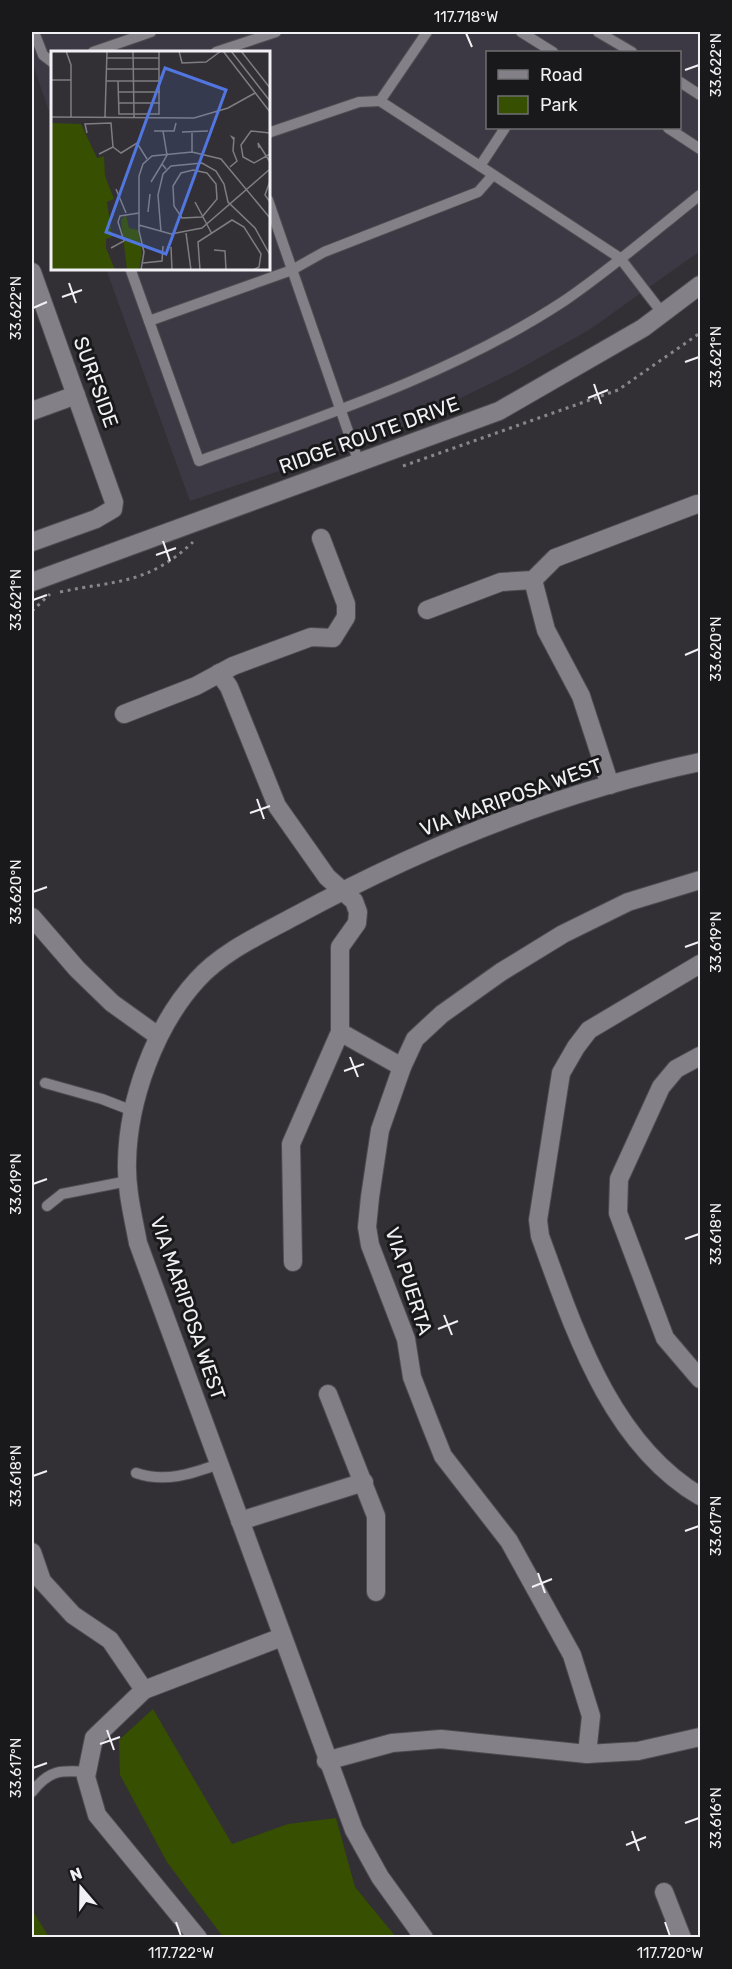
<svg xmlns="http://www.w3.org/2000/svg" width="732" height="1969" font-family="Rubik,sans-serif">
<style>
.built{fill:#3d3944;fill-rule:evenodd}
.green{fill:#364f01}
.lines{fill:none;stroke-linecap:round;stroke-linejoin:round}
.lane-casing{stroke:#4e4c51;stroke-width:12}
.street-casing{stroke:#4e4c51;stroke-width:20}
.secondary-casing{stroke:#4e4c51;stroke-width:20}
.path{stroke:#87868a;stroke-width:3;stroke-dasharray:3 4.5;stroke-linecap:butt}
.lane{stroke:#838187;stroke-width:10}
.street{stroke:#838187;stroke-width:18}
.secondary{stroke:#838187;stroke-width:18}
.ticks{fill:none;stroke:#f1f0f4;stroke-width:2}
.labels{text-anchor:middle;stroke-width:6;stroke-linejoin:round;paint-order:stroke}
.street-label{font-size:20px;fill:#f1f0f4;stroke:#19191b}
.inset-road{fill:none;stroke:#7e7d81;stroke-width:1.5}
.view{fill:#5276df;fill-opacity:0.15;stroke:#5276df;stroke-width:3}
.inset-edge{fill:none;stroke:#f1f0f4;stroke-width:3}
.neatline{fill:none;stroke:#f1f0f4;stroke-width:2}
.ticks-label{font-size:15px;text-anchor:middle;fill:#f1f0f4}
</style>
<rect width="100%" height="100%" fill="#323035"/>
<path class="built" d="M32 32H700V251L589 330 514 372 380 437 190 501 106 269 268 268V52H52V120L32 62ZM488 52H680V128H488Z"/>
<g class="green">
<polygon points="153,1709 232,1844 288,1824 336,1818 355,1887 396,1937 223,1937 167,1862 120,1775 119,1740"/>
<polygon points="32,1910 49,1937 32,1937"/>
</g>
<g class="lines">
<defs>
<g id="lane">
<polyline points="34,32 43,55 52,62"/>
<polyline points="427,32 380,101 480,166"/>
<polyline points="521,32 553,52"/>
<polyline points="598,32 632,52"/>
<polyline points="93,52 151,32"/>
<polyline points="216,52 276,32"/>
<polyline points="680,82 700,95"/>
<polyline points="505,128 480,166 620,258 663,314"/>
<polyline points="668,128 700,149"/>
<polyline points="268,133 359,102 380,101"/>
<polyline points="268,200 359,463"/>
<path d="M130 268 199 461C323 416 453 374 564 301 611 269 656 230 700 195"/>
<polyline points="149,321 292,270 324,252 478,192 493,175"/>
<polyline points="45,1083 102,1099 133,1111"/>
<polyline points="47,1206 62,1194 128,1181"/>
<path d="M136 1473C165 1483 191 1474 219 1464"/>
<path d="M32 1792C49 1770 60 1770 87 1772"/>
</g>
<g id="street">
<polyline points="32,272 114,502 113,509 96,519 32,542"/>
<polyline points="32,411 76,395"/>
<polyline points="533,580 546,630 581,696 610,785"/>
<polyline points="427,610 501,582 533,580 555,558 697,504"/>
<polyline points="219,673 229,687 277,806 327,877 354,901 358,912 357,923 340,947 340,1032 402,1067"/>
<polyline points="124,714 196,686 233,666 311,637 333,638 346,617 346,604 321,538"/>
<polyline points="32,917 77,969 112,1003 158,1036"/>
<path d="M700 964 589 1030 576 1047 561 1073 538 1220 540 1236C574 1329 610 1443 700 1496"/>
<polyline points="700,1056 676,1069 661,1087 619,1179 618,1213 665,1338 700,1379"/>
<polyline points="293,1262 291,1144 340,1032"/>
<polyline points="328,1394 376,1516 376,1592"/>
<polyline points="240,1521 364,1482"/>
<polyline points="32,1552 42,1581 73,1615 110,1640 144,1690"/>
<polyline points="587,1754 591,1716 572,1655 509,1541 443,1456 431,1426 412,1377 406,1339 370,1245 367,1227 370,1197 380,1130 402,1067 415,1039 442,1014 501,972 563,934 628,902 700,880"/>
<polyline points="664,1892 682,1938"/>
<polyline points="198,1938 97,1815 86,1777 94,1738 144,1690 282,1637"/>
</g>
<g id="secondary">
<polyline points="32,582 499,411 643,328 700,285"/>
<polyline points="326,1761 392,1743 441,1739 587,1754 638,1751 700,1737"/>
<path d="M424 1938 380 1877 354 1830 138 1243C133 1216 126 1189 127 1162 128 1100 155 1026 197 980 223 951 262 934 295 916 422 847 559 792 700 762"/>
</g>
</defs>
<use href="#lane" class="lane-casing"/>
<use href="#street" class="street-casing"/>
<use href="#secondary" class="secondary-casing"/>
<g class="path">
<polyline points="403,466 618,390 700,333"/>
<path d="M60 592C117 580 147 585 193 542"/>
<polyline points="32,611 50,594"/>
</g>
<use href="#lane" class="lane"/>
<use href="#street" class="street"/>
<use href="#secondary" class="secondary"/>
</g>
<path class="ticks" d="M466 33 472 47M685 70 699 65M69 283 76 303M62 297 82 290M33 308 47 302M685 362 699 357M594 384 601 404M588 398 608 390M163 541 170 561M156 555 176 548M33 600 47 595M685 655 699 649M257 799 264 819M250 813 270 806M33 892 47 887M685 947 699 942M350 1057 358 1077M344 1071 364 1064M33 1184 47 1179M685 1239 699 1234M444 1315 452 1335M438 1329 458 1321M33 1476 47 1471M685 1531 699 1526M538 1573 545 1593M532 1587 552 1579M107 1730 114 1750M100 1744 120 1737M33 1768 47 1763M685 1823 699 1818M632 1831 639 1851M626 1845 646 1837M176 1922 181 1936M665 1922 670 1936"/>
<g class="labels">
<g class="street-label">
<text transform="translate(96 382) rotate(70)" y="7">SURFSIDE</text>
<text transform="translate(369 435) rotate(-20)" y="7">RIDGE ROUTE DRIVE</text>
<text transform="translate(511 797) rotate(-20)" y="7">VIA MARIPOSA WEST</text>
<text transform="translate(409 1281) rotate(72)" y="7">VIA PUERTA</text>
<text transform="translate(188 1308) rotate(71)" y="7">VIA MARIPOSA WEST</text>
</g>
</g>
<g transform="translate(51 51)">
<rect width="219" height="219" fill="#323035"/>
<path d="M0 72 30 73 46 107 53 105 54 125 63 148 56 151 61 186 55 188V197L64 219H0ZM75 164 78 177 87 179 91 202 88 219H76L70 169Z" fill="#364f01"/>
<path class="inset-road" d="M15 0 20 14V66M82 0 83 66M128 0 131 12 155 11 170 0M172 0 219 61M180 0 219 50M190 0 219 37M56 7H108M56 18H108M0 29H20M55 30H109M67 30 68 63H108V0M67 41H109M67 52H109M0 66 143 67 177 57 204 42M54 66 56 0M103 80H123L125 72M112 80 116 104 111 113 115 118M131 81 157 80M36 82 34 73 60 72 62 96 48 103M141 82V101M219 82 200 80 190 94 192 106 203 112 219 103M62 96 70 102 86 92 96 108M208 97 207 92 219 111M179 116 186 110 182 100 183 87 181 86 183 89M142 119 156 122 165 133 166 148 151 166 131 167 123 155 122 135 130 122ZM219 130 214 144 219 151M100 131 111 113M65 138 75 162M144 151 161 183M97 161 99 143M88 174 120 183 151 177 219 118M110 181 107 144 112 123 120 115 151 112 165 120 173 133 177 151 204 177 219 204M135 182 140 219M120 196 121 219M60 197 73 190 67 171 69 165 88 162M163 199 174 200 175 219M92 212 111 210 112 195M90 219 93 201 88 180V125L92 113 101 105 141 101 170 108 219 167M149 219 147 191 181 169 193 176 210 203 208 216 202 219"/>
<path class="view" d="M114 17 175 39 115 203 55 181Z"/>
<rect width="219" height="219" class="inset-edge"/>
</g>
<rect width="732" height="1969" fill="none" stroke="#19191b" stroke-width="66"/>
<rect x="486" y="51" width="195" height="78" fill="#19191b" stroke="#6f6f72" stroke-width="1.5"/>
<rect x="498" y="70" width="30" height="9" fill="#838187" stroke="#6f6f72" stroke-width="1.5"/>
<text x="540" y="81" font-size="18" fill="#f1f0f4">Road</text>
<rect x="498" y="96" width="30" height="18" fill="#364f01" stroke="#6f6f72" stroke-width="1.5"/>
<text x="540" y="111" font-size="18" fill="#f1f0f4">Park</text>
<g transform="translate(81 1888) rotate(340)" stroke="#19191b" stroke-width="4.5" paint-order="stroke">
<path d="M0-4.5L10 22L0 15L-10 22Z" fill="#f1f0f4"/>
<text y="-9" font-size="16" font-weight="bold" text-anchor="middle" fill="#f1f0f4">N</text>
</g>
<rect x="33" y="33" width="666" height="1903" class="neatline"/>
<g class="ticks-label">
<text x="466" y="22">117.718°W</text>
<text transform="translate(716 65) rotate(-90)" y="5">33.622°N</text>
<text transform="translate(16 308) rotate(-90)" y="5">33.622°N</text>
<text transform="translate(716 357) rotate(-90)" y="5">33.621°N</text>
<text transform="translate(16 600) rotate(-90)" y="5">33.621°N</text>
<text transform="translate(716 649) rotate(-90)" y="5">33.620°N</text>
<text transform="translate(16 892) rotate(-90)" y="5">33.620°N</text>
<text transform="translate(716 942) rotate(-90)" y="5">33.619°N</text>
<text transform="translate(16 1184) rotate(-90)" y="5">33.619°N</text>
<text transform="translate(716 1234) rotate(-90)" y="5">33.618°N</text>
<text transform="translate(16 1476) rotate(-90)" y="5">33.618°N</text>
<text transform="translate(716 1526) rotate(-90)" y="5">33.617°N</text>
<text transform="translate(16 1768) rotate(-90)" y="5">33.617°N</text>
<text transform="translate(716 1818) rotate(-90)" y="5">33.616°N</text>
<text x="181" y="1958">117.722°W</text>
<text x="670" y="1958">117.720°W</text>
</g>
</svg>
